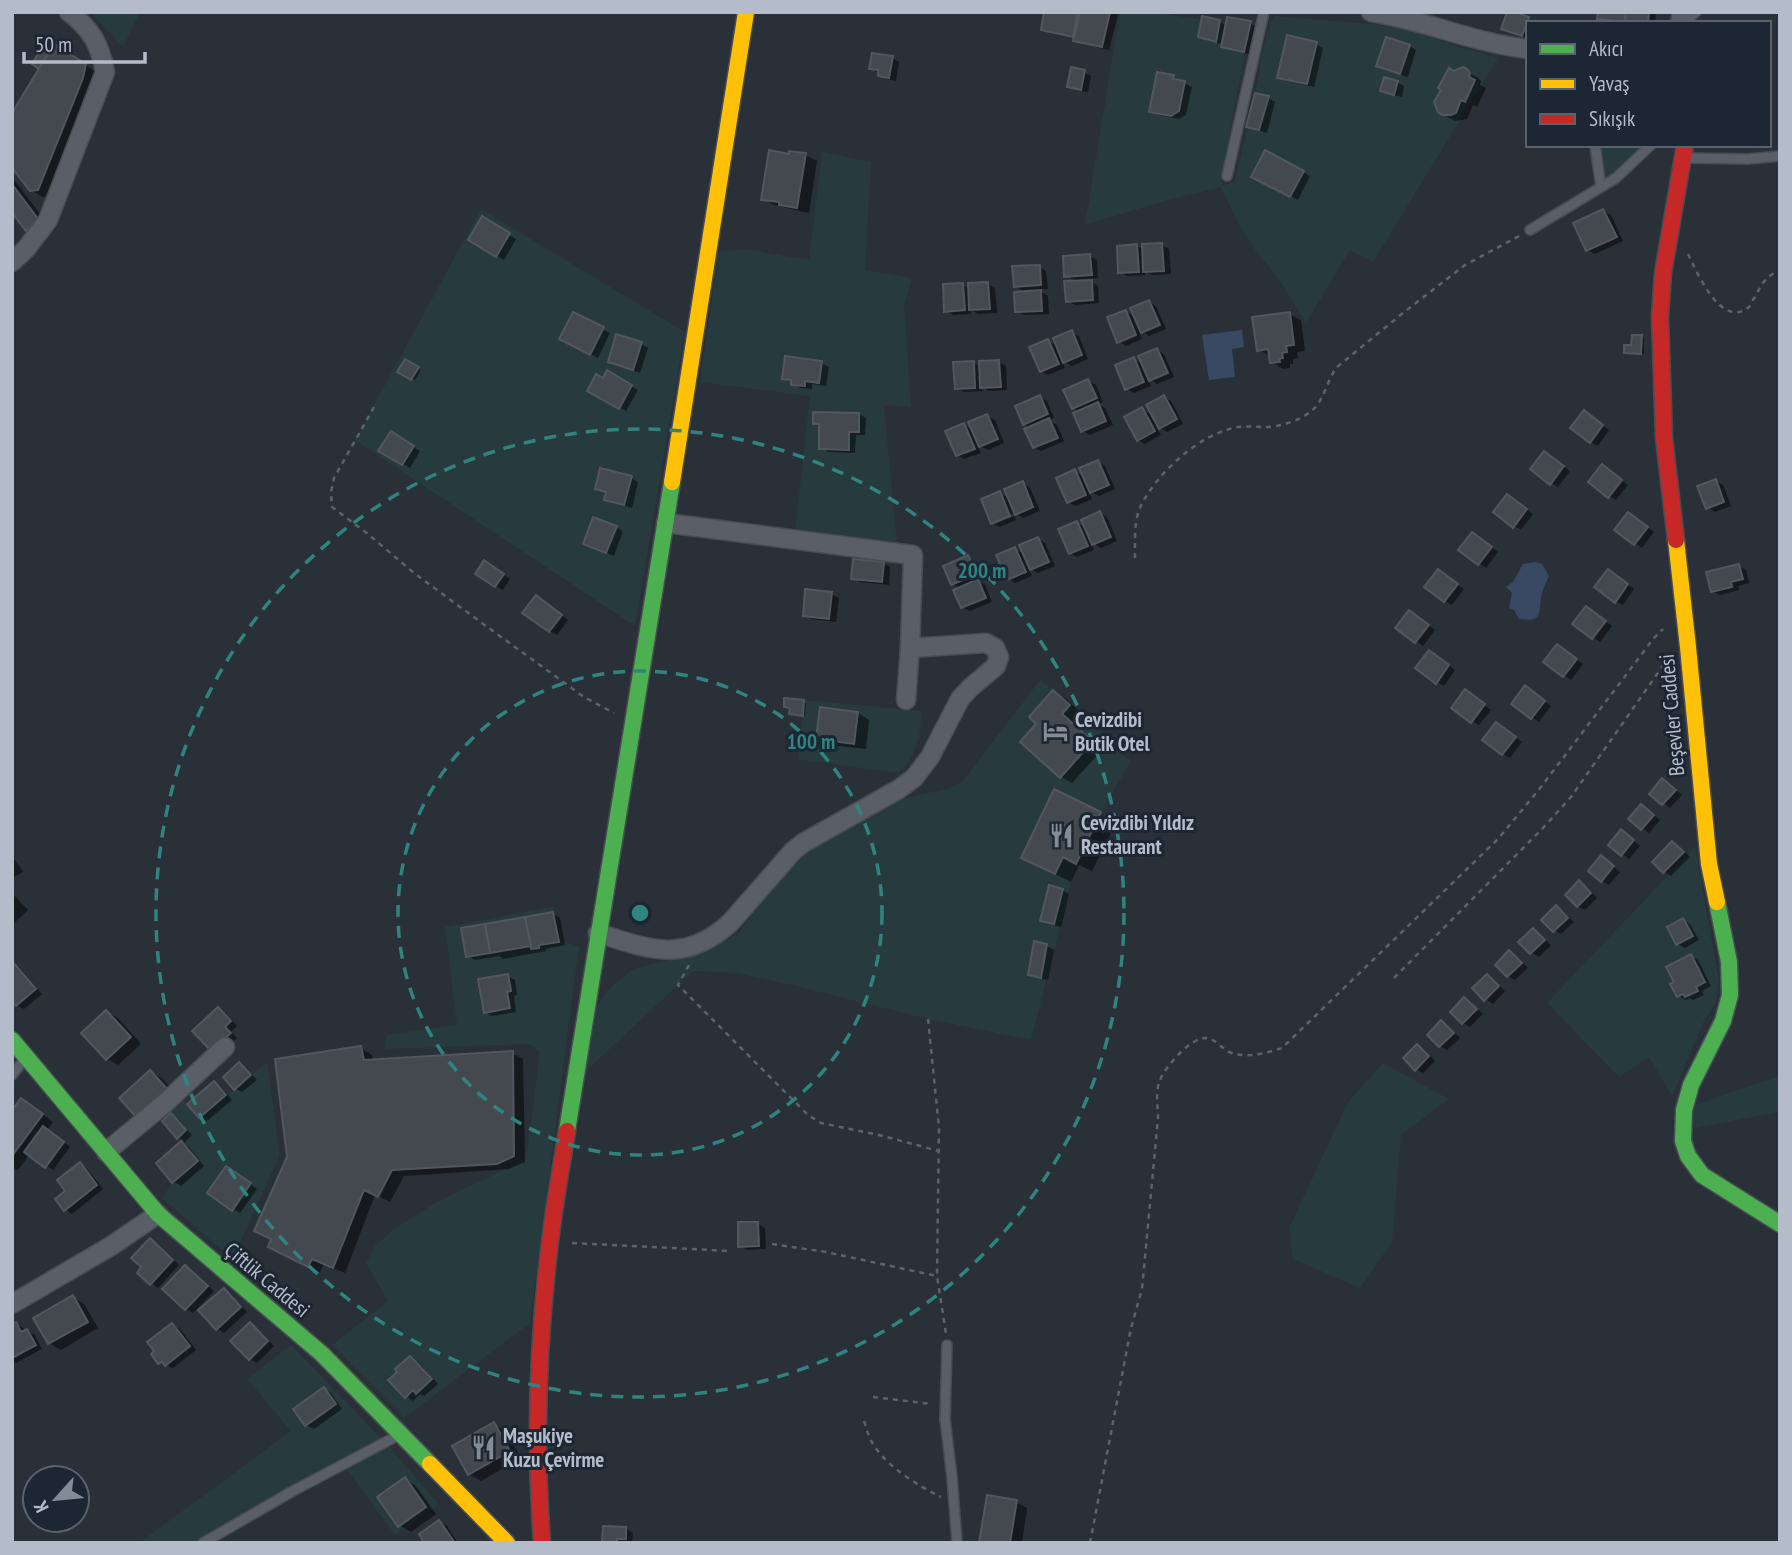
<svg xmlns="http://www.w3.org/2000/svg" width="1792" height="1555" font-family="'PT Sans Narrow',sans-serif">
<style>
.green{fill:#273a3e}
.water{fill:#384963}
.shadow{fill:#0007}
.building{fill:#444950;stroke:#52575f;stroke-width:2}
.lines{fill:none;stroke-linecap:round;stroke-linejoin:round}
.lane-casing{stroke:#484c53;stroke-width:12}
.street-casing{stroke:#484c53;stroke-width:21}
.fast-casing{stroke:#484c53;stroke-width:19}
.slow-casing{stroke:#484c53;stroke-width:19}
.jam-casing{stroke:#484c53;stroke-width:19}
.path{stroke:#5d636a;stroke-width:2.5;stroke-dasharray:5 5;stroke-linecap:butt}
.lane{stroke:#5a5e66;stroke-width:9}
.street{stroke:#5a5e66;stroke-width:18}
.fast{stroke:#4caf50;stroke-width:16}
.slow{stroke:#ffc107;stroke-width:16}
.jam{stroke:#c62828;stroke-width:16}
.ring{fill:none;stroke:#308480;stroke-width:3.5;stroke-dasharray:12 9}
.labels{text-anchor:middle;stroke-width:6;stroke-linejoin:round;paint-order:stroke}
.street-label{font-size:21px;fill:#b4bcc9;stroke:#1d2633}
.poi-label{font-size:21px;font-weight:bold;fill:#b4bcc9;stroke:#1d2633;text-anchor:start}
.centre{fill:#308480;stroke:#1d2633;stroke-width:3.5}
.ring-label{font-size:21px;text-anchor:middle;font-weight:bold;fill:#308480;stroke:#1d2633;stroke-width:6;stroke-linejoin:round;paint-order:stroke}
</style>
<rect width="100%" height="100%" fill="#2a3038"/>
<g class="green">
<polygon points="90,12 140,12 123,47"/>
<polygon points="1120,12 1154,12 1202,20 1249,31 1231,126 1222,186 1235,181 1255,93 1265,40 1274,16 1371,24 1412,31 1455,46 1498,58 1373,262 1350,250 1306,323 1278,278 1255,250 1238,223 1221,187 1168,200 1085,225"/>
<polygon points="1595,145 1651,145 1601,187"/>
<polygon points="822,152 871,162 865,270 912,278 904,306 911,407 884,405 897,544 795,532 810,396 700,382 718,252 743,249 809,260"/>
<polygon points="481,209 685,332 635,626 355,440"/>
<polygon points="1040,680 1053,690 1029,717 1036,724 1020,742 1060,778 1092,742 1062,714 1070,705 1103,733 1102,740 1131,761 1101,812 1054,790 1021,857 1054,874 1063,857 1076,864 1031,1040 928,1019 792,985 736,973 693,971 585,1072 598,1004 612,986 633,969 710,949 737,935 782,876 802,853 896,800 951,788 963,781"/>
<path d="M804 700 922 711C919 741 919 751 898 773L798 759Z"/>
<polygon points="1695,847 1719,980 1716,1003 1704,1021 1672,1096 1649,1057 1619,1077 1547,1003"/>
<polygon points="553,907 559,941 579,946 530,1323 404,1418 332,1345 388,1301 366,1263 375,1246 394,1229 435,1203 526,1159 540,1052 531,1044 385,1049 386,1035 457,1025 445,927"/>
<polygon points="267,1062 280,1155 241,1240 239,1265 162,1198 172,1183 198,1161 178,1137 186,1130 168,1109 181,1097 199,1118"/>
<polygon points="1383,1063 1449,1099 1401,1135 1392,1242 1360,1288 1293,1259 1289,1228 1348,1102"/>
<polygon points="1780,1076 1780,1112 1690,1129 1695,1105"/>
<polygon points="291,1345 385,1442 439,1504 395,1535 343,1464 203,1543 139,1543 291,1431 247,1379"/>
</g>
<g class="water">
<polygon points="1242,330 1244,347 1232,349 1235,377 1209,380 1202,335"/>
<path d="M1536 562 1542 564 1549 576C1546 583 1542 590 1541 597 1539 617 1541 621 1519 619L1514 610 1509 608 1512 593 1506 587 1513 582 1523 564Z"/>
</g>
<g class="shadow">
<polygon points="1046,12 1113,12 1118,15 1109,50 1082,44 1076,39 1050,33 1042,29"/>
<polygon points="1600,12 1656,12 1655,23 1606,22 1599,18"/>
<polygon points="1204,18 1220,22 1227,26 1250,23 1257,27 1252,55 1230,50 1223,46 1223,44 1207,41 1200,36"/>
<polygon points="1528,19 1535,23 1528,23 1528,38 1510,32"/>
<polygon points="1316,44 1323,48 1314,87 1286,81 1279,77"/>
<polygon points="1409,46 1416,50 1408,77 1385,70 1378,66"/>
<polygon points="59,48 96,72 49,196 43,197 31,190"/>
<polygon points="892,58 899,62 896,81 887,79 871,68"/>
<polygon points="1466,71 1478,78 1481,81 1480,85 1486,88 1477,107 1473,105 1467,119 1455,121 1443,114 1454,73"/>
<polygon points="1084,72 1091,76 1088,92 1076,90 1069,86"/>
<polygon points="1173,77 1192,87 1186,115 1179,119 1158,115 1151,111"/>
<polygon points="1397,82 1404,86 1402,97 1389,94 1382,90"/>
<polygon points="1268,98 1275,102 1267,133 1248,126"/>
<polygon points="1266,153 1310,176 1298,200 1254,176"/>
<polygon points="805,155 817,161 809,213 774,205 763,199 790,156"/>
<polygon points="12,177 50,227 38,236 27,229 16,215 14,217 12,216"/>
<polygon points="1603,211 1611,215 1623,241 1595,254 1588,250"/>
<polygon points="483,219 516,239 504,260 470,240"/>
<polygon points="1162,245 1169,249 1171,274 1152,275 1145,271 1145,275 1127,276 1120,272 1137,246 1144,250"/>
<polygon points="1090,256 1097,260 1098,278 1087,279 1098,286 1099,303 1075,305 1067,301 1078,282 1066,276"/>
<polygon points="1039,267 1046,271 1048,289 1036,289 1048,296 1049,314 1024,315 1017,311 1027,293 1015,286"/>
<polygon points="988,284 995,288 997,313 978,314 971,310 971,314 953,315 946,311 963,285 970,289"/>
<polygon points="1149,302 1156,306 1166,329 1149,336 1139,330 1142,339 1126,346 1119,341 1126,312 1136,317"/>
<polygon points="574,314 610,333 598,358 568,343"/>
<polygon points="1289,314 1301,320 1305,351 1297,352 1298,358 1293,359 1293,364 1290,364 1290,368 1283,369 1272,362 1271,357 1258,349"/>
<polygon points="1071,332 1079,336 1088,359 1072,366 1061,360 1065,368 1048,375 1041,371 1048,341 1058,347"/>
<polygon points="1641,337 1644,338 1644,354 1628,354 1625,352 1633,347"/>
<polygon points="641,344 648,348 640,373 617,365 610,361"/>
<polygon points="1157,350 1164,354 1174,377 1157,384 1147,378 1151,386 1134,393 1127,389 1134,359 1144,365"/>
<polygon points="406,361 421,370 415,380 400,371"/>
<polygon points="999,362 1006,366 1007,390 989,391 982,387 982,391 964,392 957,388 974,363 981,367"/>
<polygon points="821,363 829,367 826,386 812,384 812,389 800,388 784,378"/>
<polygon points="608,373 638,390 626,411 589,390 604,380"/>
<polygon points="1088,381 1096,385 1103,402 1098,404 1105,408 1113,425 1090,435 1083,431 1080,412 1073,407"/>
<polygon points="1040,397 1047,401 1054,418 1049,420 1057,425 1064,441 1041,451 1034,447 1032,428 1024,424"/>
<polygon points="1164,397 1171,401 1183,424 1167,432 1155,425 1161,435 1145,444 1138,440 1142,409 1154,416"/>
<polygon points="859,414 866,418 865,435 856,435 855,453 828,452 821,448 821,427 814,423"/>
<polygon points="987,416 995,420 1004,443 988,450 977,444 981,453 964,459 957,455 964,425 974,431"/>
<polygon points="1591,416 1609,430 1598,446 1590,442"/>
<polygon points="391,433 420,451 410,468 381,450"/>
<polygon points="1551,458 1570,471 1558,487 1551,483"/>
<polygon points="1098,462 1105,466 1115,489 1099,496 1088,490 1092,499 1076,506 1068,502 1075,471 1085,477"/>
<polygon points="1609,471 1628,485 1616,500 1609,496"/>
<polygon points="631,478 638,482 632,508 613,503 606,499 607,493 597,488"/>
<polygon points="1716,481 1723,485 1731,506 1715,512 1708,508"/>
<polygon points="1023,483 1030,488 1040,511 1023,518 1018,515 1018,511 1013,512 1013,513 995,521 995,524 993,523 999,493 1010,499"/>
<polygon points="1514,500 1533,514 1521,530 1514,526"/>
<polygon points="1100,513 1107,517 1117,541 1101,548 1090,541 1094,550 1077,557 1070,553 1077,523 1087,529"/>
<polygon points="1015,516 1016,520 1000,527 995,524"/>
<polygon points="1636,518 1654,532 1642,548 1617,530"/>
<polygon points="616,527 623,531 614,556 592,547"/>
<polygon points="1480,538 1498,552 1486,568 1461,550"/>
<polygon points="1038,539 1045,543 1055,566 1038,573 1028,567 1032,576 1015,583 1008,578 1015,549 1025,555"/>
<polygon points="968,557 975,561 983,578 978,580 985,585 992,602 970,611 962,607 960,588 953,584"/>
<polygon points="883,563 890,567 889,585 860,582 853,578"/>
<polygon points="1739,566 1746,570 1749,583 1738,586 1739,590 1720,595 1712,591"/>
<polygon points="492,567 510,579 503,590 496,586"/>
<polygon points="1445,575 1464,589 1452,605 1445,601"/>
<polygon points="1616,575 1634,589 1623,605 1615,601"/>
<polygon points="831,594 839,598 836,622 812,619 804,615"/>
<polygon points="543,601 568,620 557,635 550,631"/>
<polygon points="1593,612 1612,626 1600,642 1574,624"/>
<polygon points="1417,616 1435,630 1423,646 1398,627"/>
<polygon points="1565,650 1583,664 1571,680 1546,662"/>
<polygon points="1437,656 1455,670 1444,686 1437,682"/>
<polygon points="1054,692 1065,698 1080,712 1072,721 1103,749 1072,783 1061,777 1039,723"/>
<polygon points="1532,692 1551,706 1539,722 1532,717"/>
<polygon points="1472,696 1491,710 1479,725 1472,721"/>
<polygon points="803,702 806,703 805,716 794,715 791,713 792,708 786,706"/>
<polygon points="858,713 869,720 866,749 829,745 818,738"/>
<polygon points="1503,728 1522,742 1510,758 1503,754"/>
<polygon points="1670,785 1682,795 1670,808 1652,794"/>
<polygon points="1055,792 1116,823 1092,871 1079,865 1071,882 1039,866"/>
<polygon points="1642,806 1660,820 1649,833 1631,819"/>
<polygon points="1629,836 1640,846 1629,859 1610,845"/>
<polygon points="1673,843 1680,847 1690,857 1671,876 1664,871"/>
<polygon points="12,856 23,872 12,878"/>
<polygon points="1608,862 1620,872 1609,885 1602,881"/>
<polygon points="1580,883 1587,887 1597,898 1585,910 1578,906"/>
<polygon points="1062,890 1069,894 1061,927 1050,924 1042,920"/>
<polygon points="12,893 28,910 12,925"/>
<polygon points="1556,907 1563,911 1574,922 1561,934 1554,930"/>
<polygon points="552,913 560,918 565,945 545,949 546,951 503,959 499,956 475,960 468,956"/>
<polygon points="1683,920 1690,924 1699,940 1685,948 1678,944"/>
<polygon points="1533,930 1540,934 1551,945 1539,957 1532,953 1521,942"/>
<polygon points="1036,943 1047,946 1054,950 1048,980 1037,978 1030,974"/>
<polygon points="1510,953 1517,957 1528,968 1515,980 1508,976 1497,965"/>
<polygon points="1691,956 1698,960 1711,986 1702,991 1704,995 1693,1000 1690,998 1686,1000 1679,996"/>
<polygon points="12,963 19,967 42,994 24,1009 17,1005"/>
<polygon points="507,976 515,980 517,995 514,996 516,1012 492,1016 485,1012"/>
<polygon points="1487,976 1494,980 1505,991 1493,1004 1485,999"/>
<polygon points="1465,999 1472,1004 1483,1014 1470,1027 1463,1023"/>
<polygon points="218,1009 225,1013 237,1026 231,1032 237,1038 219,1054"/>
<polygon points="106,1012 118,1018 141,1044 118,1065 107,1059"/>
<polygon points="1442,1022 1449,1027 1460,1038 1447,1050 1440,1046"/>
<polygon points="1418,1046 1425,1050 1435,1061 1423,1073 1416,1069"/>
<polygon points="360,1048 372,1055 373,1061 512,1053 523,1059 525,1162 509,1169 404,1176 390,1202 375,1195 345,1273 324,1264 320,1272 281,1253"/>
<polygon points="240,1064 247,1069 257,1080 242,1092 235,1088"/>
<polygon points="150,1072 162,1078 179,1098 150,1124"/>
<polygon points="214,1083 221,1087 232,1100 207,1121 200,1117"/>
<polygon points="33,1107 53,1122 47,1130 70,1147 53,1170 30,1154 18,1170 12,1167 12,1112"/>
<polygon points="171,1115 178,1119 192,1135 183,1144 189,1147 204,1166 181,1186 174,1182 158,1163 184,1141 178,1137"/>
<polygon points="80,1164 87,1169 103,1189 72,1214 65,1209 68,1191"/>
<polygon points="234,1172 257,1189 240,1213 233,1209"/>
<polygon points="758,1224 765,1228 766,1249 747,1250 740,1246"/>
<polygon points="150,1240 157,1244 179,1265 158,1288 151,1283"/>
<polygon points="186,1267 193,1271 214,1291 193,1313 186,1309"/>
<polygon points="224,1290 231,1294 247,1312 224,1333 217,1328"/>
<polygon points="73,1297 84,1304 98,1328 61,1350 49,1343"/>
<polygon points="16,1324 23,1328 25,1332 27,1331 35,1335 42,1349 16,1363 12,1361 12,1326"/>
<polygon points="250,1324 257,1328 274,1346 257,1363 250,1359"/>
<polygon points="172,1325 180,1329 196,1350 173,1368 160,1363"/>
<polygon points="410,1358 418,1362 438,1384 424,1396 420,1394 413,1401 406,1396"/>
<polygon points="324,1389 331,1393 342,1409 314,1429 306,1425"/>
<polygon points="494,1424 505,1431 521,1458 481,1481 469,1474"/>
<polygon points="405,1479 416,1486 436,1514 411,1532 399,1525"/>
<polygon points="1016,1502 1027,1508 1022,1543 981,1543"/>
<polygon points="440,1522 447,1526 458,1543 427,1543"/>
<polygon points="626,1529 633,1533 632,1542 607,1543 604,1541"/>
</g>
<g class="building">
<polygon points="1044,12 1078,12 1073,37 1041,30"/>
<polygon points="1080,12 1110,12 1102,47 1073,41"/>
<polygon points="1507,12 1515,12 1529,17 1522,36 1501,29"/>
<polygon points="1598,12 1626,12 1625,22 1597,19"/>
<polygon points="1626,12 1649,12 1648,23 1625,22"/>
<polygon points="1202,16 1220,20 1216,42 1198,37"/>
<polygon points="1227,17 1251,21 1244,52 1221,47"/>
<polygon points="1287,35 1317,42 1307,84 1277,78"/>
<polygon points="1386,37 1410,45 1400,74 1376,66"/>
<polygon points="47,39 54,44 39,69 32,64"/>
<polygon points="54,44 86,64 83,78 38,190 30,191 12,168 12,113"/>
<polygon points="872,53 893,56 889,78 878,76 878,70 869,69"/>
<polygon points="1071,67 1085,70 1081,90 1067,87"/>
<polygon points="1463,67 1467,69 1470,73 1469,77 1475,80 1465,102 1461,100 1456,113 1451,115 1442,115 1438,112 1434,102 1441,90 1438,88 1449,68 1454,71"/>
<polygon points="1157,72 1174,75 1173,79 1185,81 1179,111 1171,116 1149,112"/>
<polygon points="1384,77 1398,81 1394,95 1380,91"/>
<polygon points="1255,93 1269,96 1259,130 1246,127"/>
<polygon points="769,150 789,154 789,151 806,153 797,208 779,205 779,202 761,200"/>
<polygon points="1265,150 1304,171 1290,197 1251,177"/>
<polygon points="12,184 39,220 26,231 12,213"/>
<polygon points="1603,209 1617,237 1586,251 1573,223"/>
<polygon points="482,216 510,233 496,257 468,240"/>
<polygon points="1162,243 1164,271 1143,272 1142,244"/>
<polygon points="1137,244 1139,272 1118,273 1117,246"/>
<polygon points="1090,254 1092,275 1064,277 1063,256"/>
<polygon points="1040,265 1041,285 1014,287 1012,266"/>
<polygon points="1092,280 1093,300 1066,302 1064,281"/>
<polygon points="988,282 990,309 969,310 968,283"/>
<polygon points="963,283 965,310 944,312 943,284"/>
<polygon points="1041,290 1042,311 1015,312 1014,292"/>
<polygon points="1149,300 1160,325 1141,333 1130,308"/>
<polygon points="1126,310 1136,335 1117,343 1107,317"/>
<polygon points="573,312 604,327 590,355 559,339"/>
<polygon points="1290,312 1294,345 1286,346 1287,352 1282,353 1283,358 1279,359 1280,362 1270,363 1268,349 1257,351 1252,317"/>
<polygon points="1072,330 1082,355 1063,363 1053,338"/>
<polygon points="616,334 642,342 633,370 608,362"/>
<polygon points="1632,335 1642,335 1641,354 1624,353 1624,345 1631,345"/>
<polygon points="1048,339 1059,364 1040,372 1029,347"/>
<polygon points="1157,348 1168,373 1149,381 1138,356"/>
<polygon points="785,356 822,361 819,383 805,381 805,386 791,385 791,380 782,379"/>
<polygon points="1134,357 1144,382 1125,390 1115,365"/>
<polygon points="405,359 419,367 411,380 397,372"/>
<polygon points="999,360 1001,387 980,388 979,361"/>
<polygon points="974,361 975,388 955,389 953,362"/>
<polygon points="607,370 632,385 619,409 587,391 596,374 603,378"/>
<polygon points="1088,379 1097,398 1072,409 1063,390"/>
<polygon points="1040,395 1048,414 1023,425 1015,406"/>
<polygon points="1164,395 1177,419 1159,429 1146,405"/>
<polygon points="1098,402 1106,421 1081,432 1073,413"/>
<polygon points="1142,407 1155,431 1137,441 1124,417"/>
<polygon points="1584,410 1603,425 1590,443 1570,428"/>
<polygon points="813,412 859,413 859,432 849,432 849,450 819,449 819,424 813,424"/>
<polygon points="987,414 998,439 979,447 968,422"/>
<polygon points="1049,418 1058,438 1033,448 1024,429"/>
<polygon points="964,423 975,449 956,456 945,431"/>
<polygon points="391,431 414,446 402,465 378,451"/>
<polygon points="1544,451 1564,466 1550,485 1530,469"/>
<polygon points="1098,460 1109,485 1090,493 1079,468"/>
<polygon points="1602,464 1622,480 1608,498 1588,482"/>
<polygon points="600,468 632,476 624,505 604,500 606,492 595,489"/>
<polygon points="1075,469 1086,495 1067,503 1056,478"/>
<polygon points="1716,479 1724,502 1706,509 1697,486"/>
<polygon points="1023,481 1033,507 1015,515 1004,489"/>
<polygon points="1000,491 1010,516 991,524 981,499"/>
<polygon points="1507,494 1527,509 1513,528 1493,512"/>
<polygon points="1100,511 1111,537 1092,545 1081,520"/>
<polygon points="1628,512 1648,527 1634,545 1614,530"/>
<polygon points="593,517 617,526 606,553 583,544"/>
<polygon points="1077,521 1088,546 1069,554 1058,529"/>
<polygon points="1472,532 1492,547 1478,565 1458,550"/>
<polygon points="1038,537 1049,562 1030,570 1019,545"/>
<polygon points="1015,547 1026,572 1007,580 996,555"/>
<polygon points="968,555 977,574 951,585 943,566"/>
<polygon points="853,559 884,562 882,582 851,579"/>
<polygon points="484,560 504,574 495,587 475,574"/>
<polygon points="1739,564 1743,579 1731,582 1732,587 1711,592 1706,572"/>
<polygon points="1438,569 1458,584 1444,602 1424,587"/>
<polygon points="1608,569 1628,584 1615,603 1594,587"/>
<polygon points="978,579 986,598 961,608 953,590"/>
<polygon points="805,589 832,592 829,619 803,616"/>
<polygon points="536,595 562,615 549,632 522,613"/>
<polygon points="1586,606 1606,621 1592,639 1572,624"/>
<polygon points="1409,610 1429,625 1415,643 1395,628"/>
<polygon points="1557,644 1577,659 1563,677 1543,662"/>
<polygon points="1429,650 1449,665 1436,684 1415,668"/>
<polygon points="1525,685 1545,701 1531,719 1511,704"/>
<polygon points="1465,689 1485,704 1471,723 1451,708"/>
<polygon points="1053,690 1070,705 1062,714 1093,741 1060,778 1020,742 1036,724 1029,717"/>
<polygon points="784,698 804,700 803,716 789,714 790,708 784,707"/>
<polygon points="820,707 858,712 854,744 816,739"/>
<polygon points="1496,722 1516,737 1502,755 1482,740"/>
<polygon points="1662,778 1676,790 1662,805 1649,794"/>
<polygon points="1054,789 1101,812 1076,864 1063,857 1055,874 1021,858"/>
<polygon points="1641,804 1654,815 1641,830 1628,819"/>
<polygon points="1621,829 1634,840 1621,856 1608,845"/>
<polygon points="1672,841 1684,852 1663,873 1652,862"/>
<polygon points="1601,855 1614,866 1601,882 1588,871"/>
<polygon points="1579,880 1591,893 1577,907 1565,895"/>
<polygon points="1049,885 1063,889 1054,924 1040,921"/>
<polygon points="1556,905 1568,918 1553,932 1541,920"/>
<polygon points="553,912 559,942 539,945 539,948 531,949 525,917"/>
<polygon points="525,917 531,946 490,953 485,924"/>
<polygon points="1683,918 1693,936 1676,945 1667,927"/>
<polygon points="485,924 490,953 466,957 461,928"/>
<polygon points="1533,928 1545,940 1530,954 1518,942"/>
<polygon points="1034,941 1047,944 1041,978 1028,975"/>
<polygon points="1509,950 1522,963 1507,977 1495,965"/>
<polygon points="1691,954 1705,982 1696,987 1698,991 1685,997 1683,994 1677,997 1670,984 1674,982 1666,967"/>
<polygon points="12,961 36,989 16,1006 12,1002"/>
<polygon points="508,974 511,991 507,992 510,1008 484,1013 478,979"/>
<polygon points="1487,974 1499,986 1484,1001 1472,988"/>
<polygon points="1464,997 1477,1009 1462,1024 1450,1012"/>
<polygon points="218,1007 231,1021 225,1027 231,1033 211,1051 192,1031"/>
<polygon points="106,1010 131,1037 106,1060 81,1033"/>
<polygon points="1441,1020 1454,1033 1439,1047 1427,1035"/>
<polygon points="1417,1044 1429,1056 1415,1071 1403,1058"/>
<polygon points="361,1046 364,1060 513,1051 514,1156 497,1164 392,1170 378,1197 364,1190 333,1268 312,1259 308,1267 268,1247 271,1239 254,1231 287,1157 275,1059"/>
<polygon points="239,1062 251,1075 234,1090 223,1077"/>
<polygon points="150,1070 169,1091 138,1119 119,1098"/>
<polygon points="214,1081 226,1095 199,1118 187,1104"/>
<polygon points="21,1098 43,1114 12,1156 12,1110"/>
<polygon points="171,1113 186,1130 177,1139 162,1121"/>
<polygon points="43,1126 64,1142 45,1168 24,1152"/>
<polygon points="181,1141 198,1161 172,1183 156,1163"/>
<polygon points="80,1162 97,1185 64,1211 55,1199 65,1191 57,1180"/>
<polygon points="226,1166 251,1183 232,1211 207,1193"/>
<polygon points="738,1222 758,1222 759,1246 738,1247"/>
<polygon points="150,1238 173,1260 150,1285 137,1273 141,1267 131,1258"/>
<polygon points="185,1265 208,1286 185,1310 162,1289"/>
<polygon points="224,1288 241,1307 216,1330 198,1310"/>
<polygon points="73,1295 88,1322 48,1344 33,1318"/>
<polygon points="16,1322 21,1332 27,1329 36,1345 12,1358 12,1324"/>
<polygon points="250,1322 268,1341 249,1360 230,1341"/>
<polygon points="172,1323 190,1346 165,1366 162,1362 158,1364 151,1354 154,1351 147,1342"/>
<polygon points="410,1356 432,1379 416,1394 413,1390 405,1398 388,1380 397,1372 395,1369"/>
<polygon points="324,1387 336,1404 305,1426 293,1409"/>
<polygon points="494,1422 510,1451 468,1475 452,1446"/>
<polygon points="405,1477 426,1507 398,1527 377,1497"/>
<polygon points="987,1495 1017,1500 1010,1543 979,1543"/>
<polygon points="439,1520 455,1543 424,1543 419,1534"/>
<polygon points="603,1526 626,1527 626,1539 617,1539 617,1542 602,1542"/>
</g>
<g class="lines">
<defs>
<g id="lane">
<polyline points="1683,23 1696,12"/>
<polyline points="1595,145 1601,187"/>
<polyline points="1687,158 1748,159 1780,156"/>
<polyline points="1227,176 1264,12"/>
<polyline points="1530,230 1616,178 1651,145"/>
<polyline points="12,1075 24,1060"/>
<polyline points="947,1345 945,1419 952,1477 957,1543"/>
<polyline points="203,1543 291,1492 397,1436"/>
</g>
<g id="street">
<path d="M1371 12C1424 20 1474 43 1528 49"/>
<polyline points="1680,23 1682,12"/>
<path d="M12 262 26 249 48 220 105 72C100 44 91 29 69 12"/>
<polyline points="906,700 910,648"/>
<path d="M598 933C650 950 686 964 731 922L793 851 803 843 899 789 914 778 930 757 960 699 970 688 996 666 999 657 995 648 986 643 910 648 913 555 666 523"/>
<polyline points="106,1152 164,1104 225,1047"/>
<polyline points="12,1304 111,1246 158,1214"/>
</g>
<g id="fast">
<polyline points="1717,902 1729,962 1730,995 1723,1021 1691,1085 1684,1110 1683,1141 1688,1156 1702,1175 1780,1224"/>
<polyline points="12,1040 158,1214 322,1354 430,1464"/>
<polyline points="567,1131 672,482"/>
</g>
<g id="slow">
<polyline points="672,482 746,12"/>
<polyline points="1676,540 1688,647 1709,864 1717,902"/>
<polyline points="430,1464 507,1543"/>
</g>
<g id="jam">
<polyline points="1676,540 1664,438 1660,317 1663,273 1685,145"/>
<path d="M542 1543C534 1437 538 1332 552 1226 556 1195 562 1163 567 1131"/>
</g>
</defs>
<use href="#lane" class="lane-casing"/>
<use href="#street" class="street-casing"/>
<use href="#fast" class="fast-casing"/>
<use href="#slow" class="slow-casing"/>
<use href="#jam" class="jam-casing"/>
<g class="path">
<path d="M1688 254C1697 272 1721 330 1749 307 1751 305 1753 299 1755 297 1761 285 1766 275 1780 271"/>
<polyline points="374,407 334,478 331,492 332,507 368,534 414,573 486,626 584,697 614,713"/>
<path d="M1135 558C1135 543 1134 524 1139 510 1154 475 1200 433 1238 427 1247 426 1256 427 1265 427 1279 427 1299 421 1310 412 1325 401 1326 381 1337 367L1403 313 1465 265 1521 235"/>
<polyline points="689,965 678,985 808,1115 821,1123 879,1135 939,1151"/>
<polyline points="1394,978 1543,828 1571,797 1667,660"/>
<polyline points="928,1019 939,1128 937,1276 946,1334"/>
<polyline points="572,1243 729,1251"/>
<polyline points="772,1244 826,1252 937,1276"/>
<polyline points="873,1397 932,1404"/>
<path d="M864 1421C867 1430 869 1439 875 1447 888 1467 920 1487 941 1497"/>
<path d="M1090 1543 1131 1328 1142 1289 1158 1118C1158 1107 1155 1091 1160 1080 1165 1067 1191 1037 1206 1038 1216 1039 1221 1048 1229 1052 1246 1059 1267 1053 1282 1048L1498 839 1541 787 1654 638 1663 629"/>
</g>
<use href="#lane" class="lane"/>
<use href="#street" class="street"/>
<use href="#fast" class="fast"/>
<use href="#slow" class="slow"/>
<use href="#jam" class="jam"/>
</g>
<g class="ring">
<circle cx="640" cy="913" r="242"/>
<circle cx="640" cy="913" r="484"/>
</g>
<defs>
<symbol id="hotel-bare" viewBox="-9 -9 18 18"><path d="M-6-4.5h1.5V1H6V5H4.5V3h-9V5H-6ZM-4 0a1.8 1.8 0 1 1 3.6 0ZM.5 0V-2.5h3Q6-2.5 6 0Z" fill="#848b96" stroke="#1d2633" stroke-width="2.5" paint-order="stroke"/></symbol>
<symbol id="restaurant-bare" viewBox="-9 -9 18 18"><path d="M-5-6h1v4h1v-4h1v4h1v-4h1v5L-1.5 .5V6h-2V.5L-5-1ZM5-6V6H3V1.5H1.5Q1.5-4 5-6Z" fill="#848b96" stroke="#1d2633" stroke-width="2.5" paint-order="stroke"/></symbol>
</defs>
<g fill-rule="evenodd">
<use href="#hotel-bare" x="1038" y="714" width="35" height="35"/>
<use href="#restaurant-bare" x="1044" y="818" width="35" height="35"/>
<use href="#restaurant-bare" x="466" y="1430" width="35" height="35"/>
</g>
<g class="labels">
<g class="street-label">
<text transform="translate(1672 715) rotate(-95)" y="7">Beşevler Caddesi</text>
<text transform="translate(267 1280) rotate(40)" y="7">Çiftlik Caddesi</text>
</g>
<g class="poi-label">
<text x="1075" y="727">Cevizdibi<tspan x="1075" dy="24">Butik Otel</tspan></text>
<text x="1081" y="830">Cevizdibi Yıldız<tspan x="1081" dy="24">Restaurant</tspan></text>
<text x="503" y="1443">Maşukiye<tspan x="503" dy="24">Kuzu Çevirme</tspan></text>
</g>
</g>
<circle cx="640" cy="913" r="10" class="centre"/>
<g class="ring-label">
<text x="982" y="578">200 m</text>
<text x="811" y="749">100 m</text>
</g>
<rect width="1792" height="1555" fill="none" stroke="#b4bcc9" stroke-width="28"/>
<rect x="1526" y="21" width="245" height="126" fill="#1d2633" stroke="#59626f" stroke-width="2"/>
<rect x="1540" y="44" width="35" height="10" fill="#4caf50" stroke="#59626f" stroke-width="2"/>
<text x="1589" y="56" font-size="21" fill="#b4bcc9">Akıcı</text>
<rect x="1540" y="79" width="35" height="10" fill="#ffc107" stroke="#59626f" stroke-width="2"/>
<text x="1589" y="91" font-size="21" fill="#b4bcc9">Yavaş</text>
<rect x="1540" y="114" width="35" height="10" fill="#c62828" stroke="#59626f" stroke-width="2"/>
<text x="1589" y="126" font-size="21" fill="#b4bcc9">Sıkışık</text>
<g transform="translate(56 1499) rotate(243)"><circle r="33" fill="#1d2633" stroke="#59626f" stroke-width="2"/>
<path d="M0-5L12 26L0 18L-12 26Z" fill="#848b96"/>
<text y="-10" font-size="19" font-weight="bold" text-anchor="middle" fill="#b4bcc9">K</text>
</g>
<path d="M24 52v10h121v-10" fill="none" stroke="#b4bcc9" stroke-width="3.5"/>
<text x="35" y="52" font-size="21" fill="#b4bcc9" stroke="#1d2633" stroke-width="5" paint-order="stroke">50 m</text>
</svg>
